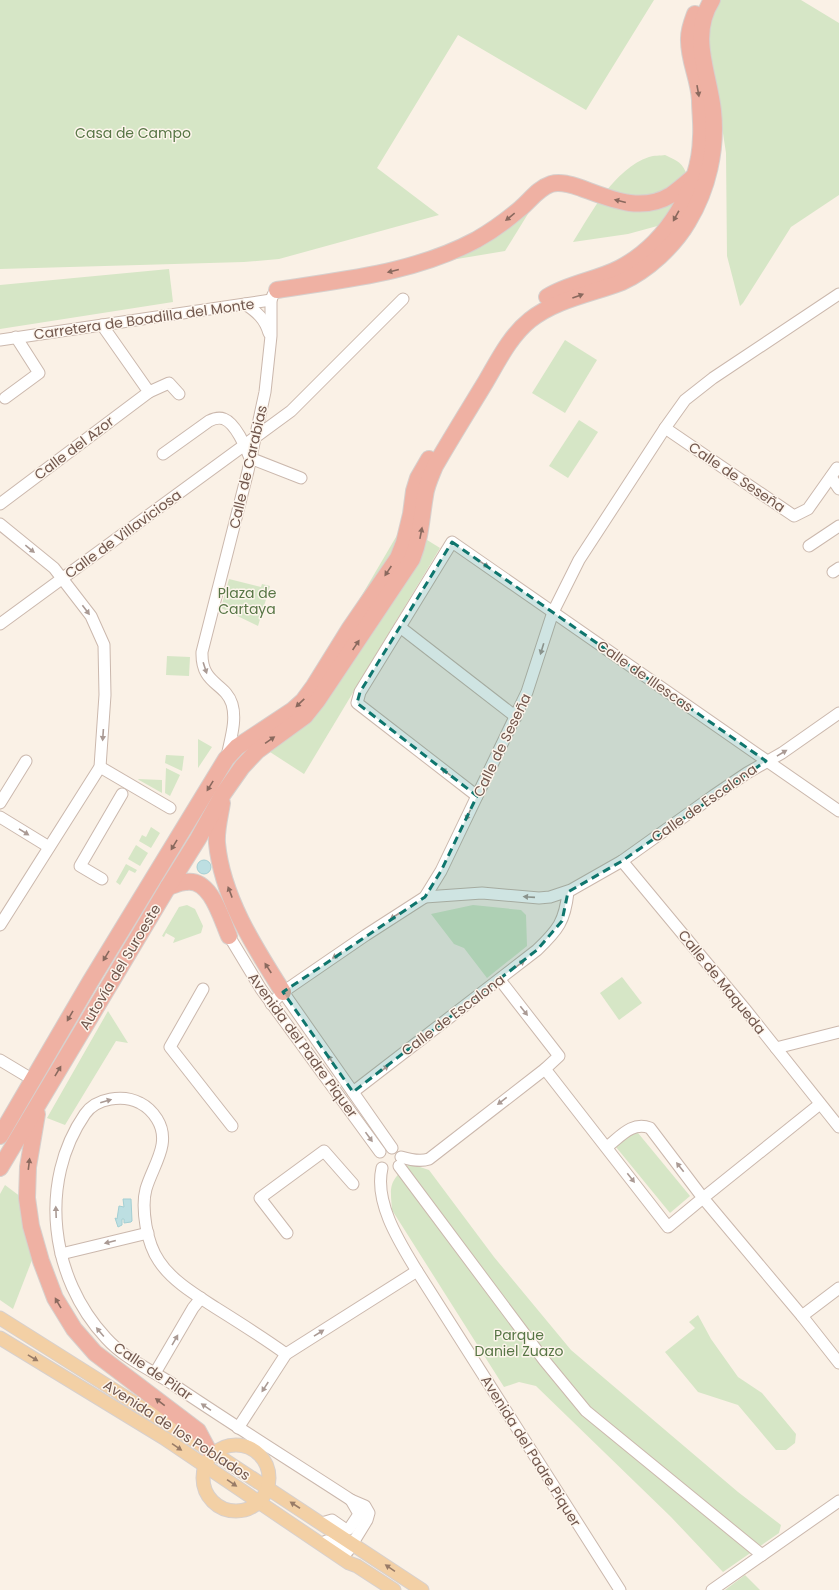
<svg xmlns="http://www.w3.org/2000/svg" width="839" height="1590" font-family="Poppins,sans-serif">
<style>
.green{fill:#d6e6c6}
.water{fill:#bddfe2;stroke:#a4cfd3}
.lines{fill:none;stroke-linecap:round;stroke-linejoin:round}
.minor-casing{stroke:#cbb8ad;stroke-width:13}
.major-casing{stroke:#d7d0cd;stroke-width:15}
.highway-casing{stroke:#d7d0cd;stroke-width:18}
.minor{stroke:#fff;stroke-width:11}
.major{stroke:#f3d0a5;stroke-width:13}
.highway{stroke:#efb1a3;stroke-width:16}
.oneway{fill:#8a695e}
.oneway2{fill:#aa9a94}
.oneway3{fill:#987b67}
.marked{fill:#0f766e;fill-opacity:0.2;stroke:#0f766e;stroke-width:3;stroke-dasharray:8 5;stroke-linejoin:round}
.labels{text-anchor:middle;stroke-width:3;stroke-linejoin:round;paint-order:stroke}
.park-label{font-size:14px;fill:#587646;stroke:#fdf5ec}
.street-label{font-size:14px;fill:#71574d;stroke:#fdf5ec}
</style>
<rect width="100%" height="100%" fill="#faf1e6"/>
<g class="green">
<polygon points="0,0 654,0 586,110 458,35 377,168 439,215 279,259 244,262 0,269"/>
<polygon points="719,0 801,0 839,23 839,195 791,227 743,303 740,306 727,256 726,153 708,35 711,19"/>
<path d="M665 155C680 162 683 163 689 180L661 225 628 234 573 242C592 212 614 169 649 157 654 155 660 156 665 155Z"/>
<polygon points="539,196 505,251 433,263"/>
<polygon points="169,269 173,302 0,329 0,285"/>
<polygon points="565,340 597,360 565,413 532,393"/>
<polygon points="579,420 598,432 568,478 549,466"/>
<polygon points="403,525 440,548 304,774 270,752"/>
<polygon points="229,579 261,587 262,584 270,586 258,626 221,608"/>
<polygon points="167,656 190,657 189,676 166,675"/>
<polygon points="198,739 212,747 198,768"/>
<polygon points="166,755 184,756 182,771 165,763"/>
<polygon points="166,768 180,775 170,796 165,793"/>
<polygon points="138,779 162,780 162,793 139,780"/>
<polygon points="151,827 160,833 151,848 139,841 142,835 146,837"/>
<polygon points="136,845 148,853 140,866 128,859"/>
<polygon points="126,864 137,870 135,873 129,870 120,885 116,882"/>
<polygon points="187,905 195,909 203,926 201,933 173,943 175,938 166,933 164,937 162,936 179,907"/>
<polygon points="473,905 521,910 526,915 527,946 487,978 464,948 454,944 431,914"/>
<polygon points="622,977 642,1003 619,1020 600,993"/>
<polygon points="108,1011 128,1043 116,1041 65,1125 47,1118"/>
<polygon points="632,1133 638,1133 690,1196 670,1213 616,1147"/>
<path d="M408 1165 420 1167 429 1170 494 1257 571 1350 738 1492 781 1525 779 1533 723 1572 671 1517 536 1386 519 1382 504 1387 392 1210C390 1185 389 1182 408 1165Z"/>
<polygon points="5,1185 25,1200 32,1260 13,1309 0,1300 0,1194"/>
<polygon points="698,1315 711,1339 738,1377 762,1393 796,1434 795,1443 786,1450 776,1450 738,1405 698,1392 665,1352 695,1328 689,1322"/>
<polygon points="745,1575 760,1590 725,1590"/>
</g>
<g class="water">
<circle cx="204" cy="867" r="7"/>
<polygon points="123,1199 131,1199 132,1221 131,1222 124,1223 124,1219 122,1219 122,1225 118,1227 115,1218 117,1219 119,1206 124,1207"/>
</g>
<g class="lines">
<defs>
<g id="minor">
<path d="M245 304C257 312 265 319 269 333"/>
<polyline points="0,340 271,300"/>
<polyline points="149,392 169,383 179,394"/>
<polyline points="5,398 39,373 16,337"/>
<polyline points="665,428 794,516 808,509 837,468"/>
<path d="M163 454 209 421C213 419 219 417 224 419 235 423 246 447 250 458L301 478"/>
<polyline points="831,477 839,489"/>
<polyline points="0,504 149,392 102,325"/>
<polyline points="0,524 54,568 91,616 104,645 105,695 100,767 0,925"/>
<polyline points="809,546 839,526"/>
<polyline points="833,572 839,568"/>
<polyline points="0,624 291,411 403,299"/>
<polyline points="400,627 516,717"/>
<path d="M227 757C230 740 237 721 232 704 225 682 201 685 202 652L248 471 265 392 271 336V300L273 295 277 290"/>
<polyline points="100,767 170,808"/>
<polyline points="477,796 357,703 360,692 452,542 839,811"/>
<polyline points="0,803 26,761"/>
<polyline points="0,817 49,847"/>
<polyline points="622,861 745,1009 839,1127"/>
<polyline points="102,879 80,866 122,794"/>
<polyline points="425,897 482,893 539,898 550,897 571,890 622,861 713,796 747,773 782,753 839,713"/>
<polyline points="229,936 261,989 380,1152"/>
<polyline points="203,989 170,1047 232,1126"/>
<polyline points="283,992 392,1148"/>
<polyline points="271,1004 283,992 296,983 366,935 425,897 441,871 527,692 553,612 579,560 665,428 685,400 713,378 839,294"/>
<polyline points="776,1048 839,1032"/>
<polyline points="0,1060 25,1075"/>
<path d="M545 1069 668 1227 703 1198 650 1128C632 1121 620 1137 607 1147"/>
<path d="M353 1092 537 950C558 930 565 921 568 892"/>
<polyline points="820,1104 703,1198 802,1316 839,1288"/>
<path d="M401 1157C411 1160 420 1162 429 1159L545 1069 559 1056 500 980"/>
<polyline points="399,1166 544,1360 586,1411 762,1555"/>
<path d="M382 1168C374 1203 400 1243 417 1271L620 1590"/>
<polyline points="287,1233 260,1198 324,1151 353,1184"/>
<polyline points="61,1254 148,1233"/>
<polyline points="802,1316 839,1363"/>
<path d="M286 1354C264 1338 240 1323 216 1308 196 1295 172 1281 159 1261 152 1251 148 1237 146 1226 144 1214 143 1200 146 1189 153 1165 172 1143 157 1119 152 1111 148 1107 140 1103 123 1094 96 1098 85 1114 38 1182 50 1278 106 1338 124 1358 149 1369 171 1383 230 1423 291 1461 351 1500L365 1506 369 1513 367 1520 348 1551 339 1549 326 1541"/>
<polyline points="155,1373 193,1308 201,1298"/>
<polyline points="238,1428 286,1354 417,1271"/>
<polyline points="322,1523 332,1520 345,1529 349,1529 359,1514 351,1500"/>
<polyline points="712,1590 839,1501"/>
</g>
<g id="major">
<polyline points="0,1318 214,1453 422,1590"/>
<polyline points="0,1338 164,1438 349,1563 357,1566 394,1590"/>
<circle cx="236" cy="1478" r="33"/>
</g>
<g id="highway">
<path d="M277 290C346 279 414 273 476 240 492 231 507 220 521 208 531 199 539 188 551 184 561 181 572 185 581 188 611 199 641 213 671 195 678 190 685 184 692 178"/>
<path d="M547 297C569 283 597 280 620 268 666 244 700 189 701 137 702 125 700 112 700 100 699 79 688 59 689 38 689 29 692 22 695 14"/>
<path d="M222 803C220 816 216 830 217 843 222 897 255 948 283 992"/>
<path d="M168 887C173 886 180 882 186 882 211 878 221 918 229 936"/>
<polyline points="37,1114 28,1167 27,1198 31,1226 41,1261 55,1298 74,1329 95,1353 198,1431 207,1448"/>
<polyline points="0,1136 90,982 226,759 237,747 293,710 303,701 314,686 350,628 398,558 404,543 411,514 414,491 418,478 429,459"/>
<path d="M0 1168 168 887 198 839 223 794 242 767 257 751 305 716 317 701 412 559C421 537 421 519 425 496 426 486 431 476 435 466 451 438 468 411 485 383 498 361 510 336 530 320 557 299 591 294 622 282 648 270 674 246 688 222 708 189 717 149 713 111 709 73 689 36 712 0"/>
</g>
</defs>
<use href="#minor" class="minor-casing"/>
<use href="#major" class="major-casing"/>
<use href="#highway" class="highway-casing"/>
<use href="#minor" class="minor"/>
<use href="#major" class="major"/>
<use href="#highway" class="highway"/>
</g>
<defs><path id="oneway-solid" d="M-6-.8H1V-3.2L6.5 0L1 3.2V.8H-6Z"/></defs>
<g class="oneway">
<use href="#oneway-solid" transform="translate(698 91) rotate(80)"/>
<use href="#oneway-solid" transform="translate(620 201) rotate(-166)"/>
<use href="#oneway-solid" transform="translate(676 216) rotate(119)"/>
<use href="#oneway-solid" transform="translate(510 217) rotate(141)"/>
<use href="#oneway-solid" transform="translate(393 271) rotate(166)"/>
<use href="#oneway-solid" transform="translate(578 296) rotate(-20)"/>
<use href="#oneway-solid" transform="translate(421 533) rotate(-79)"/>
<use href="#oneway-solid" transform="translate(388 571) rotate(124)"/>
<use href="#oneway-solid" transform="translate(356 645) rotate(-56)"/>
<use href="#oneway-solid" transform="translate(300 703) rotate(136)"/>
<use href="#oneway-solid" transform="translate(270 740) rotate(-35)"/>
<use href="#oneway-solid" transform="translate(210 786) rotate(122)"/>
<use href="#oneway-solid" transform="translate(174 845) rotate(121)"/>
<use href="#oneway-solid" transform="translate(230 892) rotate(-111)"/>
<use href="#oneway-solid" transform="translate(106 956) rotate(121)"/>
<use href="#oneway-solid" transform="translate(268 968) rotate(-123)"/>
<use href="#oneway-solid" transform="translate(70 1016) rotate(120)"/>
<use href="#oneway-solid" transform="translate(58 1071) rotate(-59)"/>
<use href="#oneway-solid" transform="translate(29 1164) rotate(-83)"/>
<use href="#oneway-solid" transform="translate(58 1303) rotate(-120)"/>
<use href="#oneway-solid" transform="translate(160 1402) rotate(-143)"/>
</g>
<g class="oneway2">
<use href="#oneway-solid" transform="translate(30 549) rotate(39)"/>
<use href="#oneway-solid" transform="translate(484 564) rotate(35)"/>
<use href="#oneway-solid" transform="translate(86 610) rotate(53)"/>
<use href="#oneway-solid" transform="translate(542 649) rotate(107)"/>
<use href="#oneway-solid" transform="translate(205 668) rotate(72)"/>
<use href="#oneway-solid" transform="translate(103 735) rotate(94)"/>
<use href="#oneway-solid" transform="translate(782 753) rotate(-31)"/>
<use href="#oneway-solid" transform="translate(446 772) rotate(-142)"/>
<use href="#oneway-solid" transform="translate(468 815) rotate(115)"/>
<use href="#oneway-solid" transform="translate(24 832) rotate(32)"/>
<use href="#oneway-solid" transform="translate(529 897) rotate(-176)"/>
<use href="#oneway-solid" transform="translate(395 916) rotate(147)"/>
<use href="#oneway-solid" transform="translate(337 955) rotate(145)"/>
<use href="#oneway-solid" transform="translate(520 964) rotate(-38)"/>
<use href="#oneway-solid" transform="translate(524 1011) rotate(52)"/>
<use href="#oneway-solid" transform="translate(331 1060) rotate(-125)"/>
<use href="#oneway-solid" transform="translate(384 1069) rotate(-38)"/>
<use href="#oneway-solid" transform="translate(106 1101) rotate(-16)"/>
<use href="#oneway-solid" transform="translate(502 1101) rotate(142)"/>
<use href="#oneway-solid" transform="translate(369 1137) rotate(54)"/>
<use href="#oneway-solid" transform="translate(680 1167) rotate(-128)"/>
<use href="#oneway-solid" transform="translate(631 1178) rotate(52)"/>
<use href="#oneway-solid" transform="translate(56 1212) rotate(-92)"/>
<use href="#oneway-solid" transform="translate(110 1242) rotate(166)"/>
<use href="#oneway-solid" transform="translate(100 1332) rotate(-130)"/>
<use href="#oneway-solid" transform="translate(319 1333) rotate(-32)"/>
<use href="#oneway-solid" transform="translate(175 1340) rotate(-60)"/>
<use href="#oneway-solid" transform="translate(265 1387) rotate(123)"/>
<use href="#oneway-solid" transform="translate(206 1407) rotate(-146)"/>
</g>
<g class="oneway3">
<use href="#oneway-solid" transform="translate(33 1358) rotate(31)"/>
<use href="#oneway-solid" transform="translate(177 1447) rotate(34)"/>
<use href="#oneway-solid" transform="translate(232 1483) rotate(34)"/>
<use href="#oneway-solid" transform="translate(295 1505) rotate(-147)"/>
<use href="#oneway-solid" transform="translate(390 1568) rotate(-146)"/>
</g>
<path class="marked" d="M452 542 766 761 622 861 568 892 562 921 537 950 353 1092 283 992 425 897 441 871 477 796 357 703 360 692Z"/>
<g class="labels">
<g class="park-label">
<text x="133" y="138">Casa de Campo</text>
<text x="247" y="598">Plaza de<tspan x="247" dy="16">Cartaya</tspan></text>
<text x="519" y="1340">Parque<tspan x="519" dy="16">Daniel Zuazo</tspan></text>
</g>
<g class="street-label">
<text transform="translate(144 319) rotate(-8)" y="5">Carretera de Boadilla del Monte</text>
<text transform="translate(74 448) rotate(-37)" y="5">Calle del Azor</text>
<text transform="translate(248 467) rotate(-77)" y="5">Calle de Carabias</text>
<text transform="translate(737 477) rotate(34)" y="5">Calle de Seseña</text>
<text transform="translate(123 534) rotate(-36)" y="5">Calle de Villaviciosa</text>
<text transform="translate(645 676) rotate(35)" y="5">Calle de Illescas</text>
<text transform="translate(502 745) rotate(-64)" y="5">Calle de Seseña</text>
<text transform="translate(704 803) rotate(-35)" y="5">Calle de Escalona</text>
<text transform="translate(120 967) rotate(-59)" y="5">Autovía del Suroeste</text>
<text transform="translate(722 982) rotate(51)" y="5">Calle de Maqueda</text>
<text transform="translate(453 1015) rotate(-37)" y="5">Calle de Escalona</text>
<text transform="translate(303 1045) rotate(54)" y="5">Avenida del Padre Piquer</text>
<text transform="translate(153 1371) rotate(34)" y="5">Calle de Pilar</text>
<text transform="translate(177 1430) rotate(33)" y="5">Avenida de los Poblados</text>
<text transform="translate(531 1451) rotate(58)" y="5">Avenida del Padre Piquer</text>
</g>
</g>
</svg>
